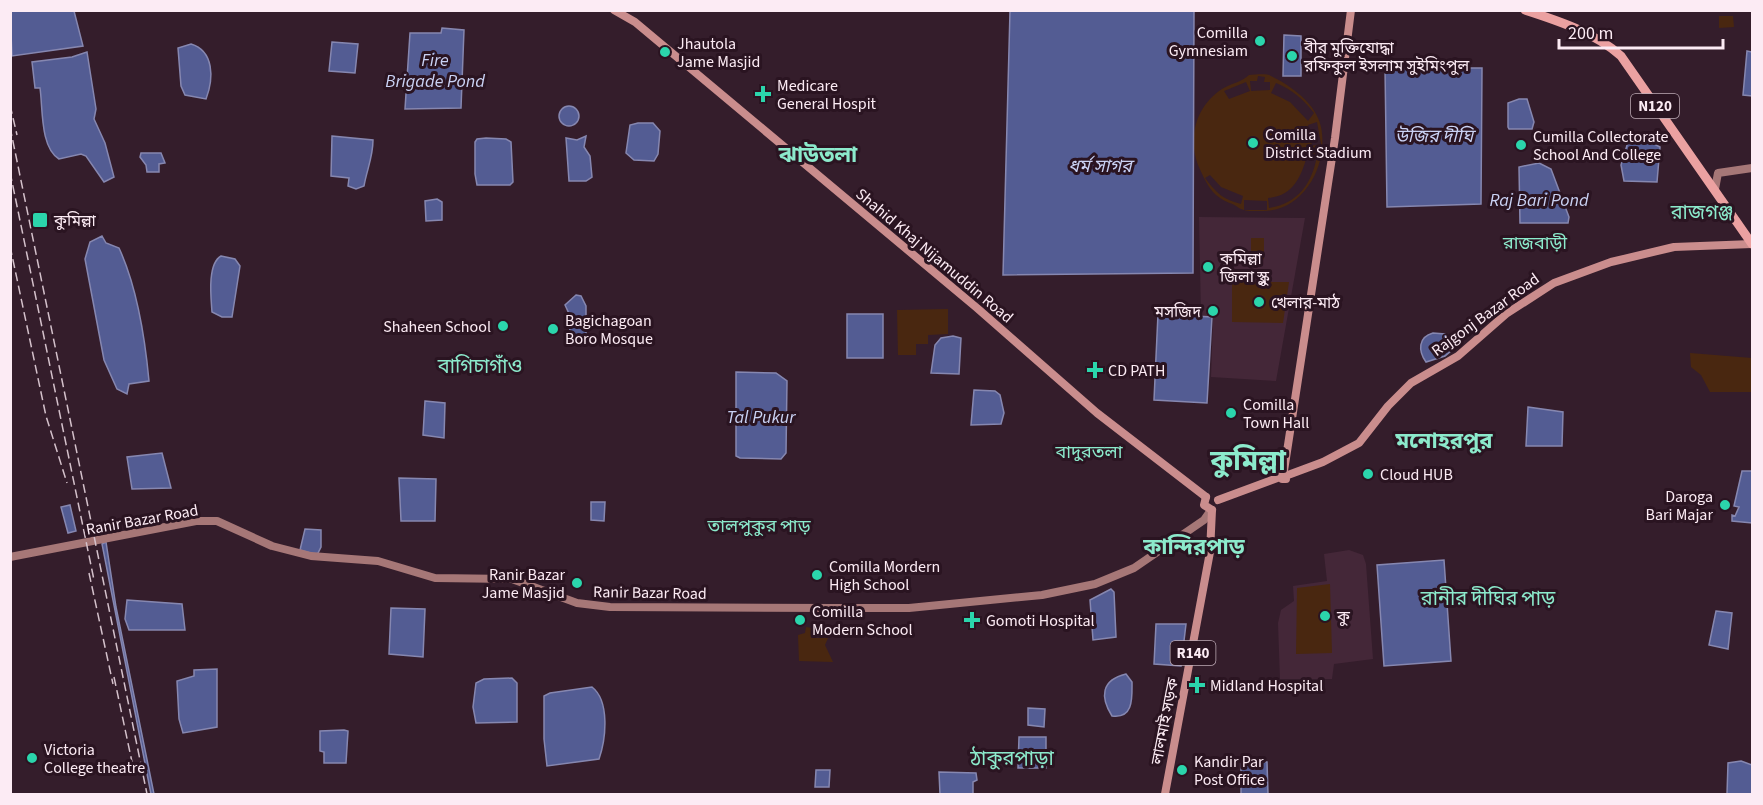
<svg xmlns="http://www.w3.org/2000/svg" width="1763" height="805" font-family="'Source Sans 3','Noto Sans Bengali',sans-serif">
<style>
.built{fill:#442738}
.green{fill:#492710;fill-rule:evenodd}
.water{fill:#535c93;stroke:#8687b0;stroke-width:1.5}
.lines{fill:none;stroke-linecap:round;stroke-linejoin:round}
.secondary{stroke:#a67777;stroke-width:8}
.primary{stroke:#ca8d8d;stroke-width:8}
.highway{stroke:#eba1a1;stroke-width:9}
.rail{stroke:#d4c1cb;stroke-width:1.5;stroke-dasharray:9 4.5;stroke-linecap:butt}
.poi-dot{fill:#2bd5ac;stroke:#2a1421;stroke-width:2}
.labels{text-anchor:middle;stroke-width:6;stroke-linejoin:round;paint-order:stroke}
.shield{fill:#2a1421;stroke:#bdaab5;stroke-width:1.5}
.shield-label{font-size:15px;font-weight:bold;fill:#fcebf4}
.poi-label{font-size:16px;fill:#fcebf4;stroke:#2a1421;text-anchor:start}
.street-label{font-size:16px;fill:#fcebf4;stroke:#2a1421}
.water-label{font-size:18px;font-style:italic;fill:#cad2f4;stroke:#2a1421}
.neighbourhood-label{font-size:18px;fill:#8ceacc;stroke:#2a1421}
.quarter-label{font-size:20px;fill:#8ceacc;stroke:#2a1421}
.district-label{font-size:22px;font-weight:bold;fill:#8ceacc;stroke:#2a1421}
.town-label{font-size:28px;font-weight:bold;fill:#8ceacc;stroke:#2a1421}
</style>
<rect width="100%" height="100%" fill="#341d2b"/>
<g class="built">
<polygon points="1199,217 1305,218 1276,381 1211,377 1213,317 1201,316"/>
<polygon points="1349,550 1363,555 1366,564 1373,659 1334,664 1332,679 1280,679 1278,623 1281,610 1294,601 1293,586 1327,581 1324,554"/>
</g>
<g class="green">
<polygon points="1719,16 1733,16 1734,27 1719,28"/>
<path d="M1249 75C1255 75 1266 73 1271 76 1291 86 1316 103 1321 127 1329 165 1303 212 1262 211 1251 211 1244 212 1236 206 1232 203 1225 202 1220 198 1209 191 1203 176 1198 165 1187 137 1197 105 1222 89 1232 83 1242 82 1249 75ZM1258 76 1265 77 1264 82H1270V90L1251 91 1250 81H1257ZM1246 82 1250 91 1229 99 1224 91ZM1276 83C1293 90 1303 99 1314 113L1308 121 1290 102 1271 93ZM1317 122 1321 144 1312 146 1308 125ZM1307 156H1317C1312 184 1297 204 1269 208L1268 198C1293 196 1301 177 1307 156ZM1210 175 1221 187 1243 196 1241 204C1224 200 1216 193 1205 178ZM1244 200 1267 201V210H1244Z"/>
<rect x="1251" y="238" width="13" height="21"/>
<polygon points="1232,282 1289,282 1283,323 1232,322"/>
<polygon points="948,309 948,334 928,335 928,344 916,344 916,355 898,355 897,310"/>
<polygon points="1690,353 1752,358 1752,392 1710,392 1701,375 1691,367"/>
<polygon points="1330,584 1332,653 1296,654 1297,588"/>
<polygon points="806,627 812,628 811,638 828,638 825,645 833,662 799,661 798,635 805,633"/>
</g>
<g class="water">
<polygon points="10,11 74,11 83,46 12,56"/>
<polygon points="1010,11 1194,11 1193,273 1003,275"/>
<polygon points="442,28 464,30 461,108 405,109 410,33 441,33"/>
<polygon points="1284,35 1301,36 1301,76 1283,76"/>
<polygon points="332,42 358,44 355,73 329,71"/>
<path d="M191 44C214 51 214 78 206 99L185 95 181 86 178 48Z"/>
<polygon points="1747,51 1752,52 1752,96 1743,95"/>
<path d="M87 52 96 109 94 119 105 143 114 177 104 182 86 156 81 154 59 159C40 147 43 109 40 88H35L32 62 72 57Z"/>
<polygon points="1385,68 1482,68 1481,204 1387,207"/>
<polygon points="1519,99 1527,99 1534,122 1532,129 1509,129 1508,127 1508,103"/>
<circle cx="569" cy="116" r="10"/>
<polygon points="638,123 653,123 660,131 658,154 654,161 634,160 626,153 630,125"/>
<path d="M332 136 373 140C373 157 367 169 364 186L356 189 348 186 349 178 331 176Z"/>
<polygon points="586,136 584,147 590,156 592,177 586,181 569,181 566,138 577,140"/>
<polygon points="486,138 506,139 511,142 513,182 510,185 477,185 475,174 475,142 477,139"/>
<polygon points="1628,142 1652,143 1660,147 1657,182 1624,181 1621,165"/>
<polygon points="141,153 161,153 165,163 159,164 159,172 147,172 146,165 140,157"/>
<polygon points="1539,163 1551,169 1569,217 1568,223 1520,223 1519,167"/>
<polygon points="437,199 442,202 442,220 426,221 425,201"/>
<path d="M102 236 106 243 119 248C137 287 145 338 149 381L129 384 127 394 117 389 104 360 85 259 90 242Z"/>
<path d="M221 256 235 259 240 266 232 317H222L212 312C211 298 207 264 221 256Z"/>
<polygon points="576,295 581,296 586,306 586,341 569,337 571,318 565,305"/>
<rect x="847" y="314" width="36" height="44"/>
<polygon points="1158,314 1212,317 1207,403 1154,400"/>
<path d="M1433 333 1445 334 1451 351 1445 356 1426 362C1418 351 1418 337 1433 333Z"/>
<polygon points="953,336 961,338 959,374 931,373 935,345 941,338"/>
<polygon points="736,372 776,373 787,381 786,453 781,459 740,458 736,456"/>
<polygon points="974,390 995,391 1000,395 1004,413 1001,424 971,425"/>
<polygon points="425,401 445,403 444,438 423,435"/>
<polygon points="1528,407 1563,412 1562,446 1526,446"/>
<polygon points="162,453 171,488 132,489 127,457"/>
<polygon points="1742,471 1752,471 1752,523 1732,521 1732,515 1735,516 1739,507 1734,506"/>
<polygon points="399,478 436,479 435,521 401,521"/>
<polygon points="591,502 605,502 604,521 591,520"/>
<polygon points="70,505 76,531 68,533 61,507"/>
<polygon points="305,529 321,530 321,547 317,555 300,550"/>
<polygon points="106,542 116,607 154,794 151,794 102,544"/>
<polygon points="1444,560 1451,661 1384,666 1377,565"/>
<polygon points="1111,589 1114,592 1116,637 1093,640 1090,600"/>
<polygon points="127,600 182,604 185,630 129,630 125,619"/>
<polygon points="391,608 425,609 423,657 389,654"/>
<polygon points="1716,611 1732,613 1728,649 1709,645"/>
<polygon points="1156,624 1186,624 1181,666 1154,664"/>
<polygon points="217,669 217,727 183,733 179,719 177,681 194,676 194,670"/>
<path d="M1126 674 1132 682C1132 697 1134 719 1112 716 1100 697 1101 680 1126 674Z"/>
<polygon points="512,678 517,683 517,722 476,723 473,707 476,683 484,679"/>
<path d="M592 687C610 701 606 739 599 759L547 766 544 739V696L550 693Z"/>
<polygon points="1028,708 1045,709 1044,727 1028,725"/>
<polygon points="344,730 348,731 346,763 324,763 324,752 320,751 320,731"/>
<polygon points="1019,737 1046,737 1046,768 1018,768"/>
<polygon points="1741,761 1752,765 1752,794 1727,794 1728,763"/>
<polygon points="1252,762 1267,762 1268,794 1241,794 1241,764"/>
<polygon points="816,770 830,770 829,787 815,787"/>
<polygon points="939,772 976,773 977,780 973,782 973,794 940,794"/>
</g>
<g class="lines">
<g class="secondary">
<polyline points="1715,189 1718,173 1752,168"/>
<polyline points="10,557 196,521 217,521 272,546 311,556 378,561 435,578 512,579 577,603 610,607 834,608 909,608 1042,595 1095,584 1134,568 1204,520 1211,510"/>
</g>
<g class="primary">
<polyline points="614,10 635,22 977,308 1097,413 1206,497"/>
<polyline points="1288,475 1323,462 1359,443 1388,406 1411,383 1458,356 1506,314 1554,283 1611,262 1674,247 1752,244"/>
<polyline points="1286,479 1282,479 1280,475 1284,471 1335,138 1351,10"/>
<polyline points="1206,497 1204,505 1212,510"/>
<polyline points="1218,500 1280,477"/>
<polyline points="1165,794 1210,552 1212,510"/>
</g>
<path class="highway" d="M1525 10C1556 20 1596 33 1621 56L1752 244"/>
<g class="rail">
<polyline points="10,105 17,135"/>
<polyline points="10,127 147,794"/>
<polyline points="10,172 94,580"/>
<polyline points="10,246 46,416 67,483"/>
<polyline points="89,573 113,684"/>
<polyline points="114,677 132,762"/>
</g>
</g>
<g class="poi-dot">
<circle cx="1260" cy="41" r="6"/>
<circle cx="665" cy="52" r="6"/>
<circle cx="1292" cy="56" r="6"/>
<path d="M760 85h6v6h6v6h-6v6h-6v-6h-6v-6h6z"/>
<circle cx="1253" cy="143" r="6"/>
<circle cx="1521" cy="145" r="6"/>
<rect x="32" y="212" width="16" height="16" rx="3"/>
<circle cx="1208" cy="267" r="6"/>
<circle cx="1259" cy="302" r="6"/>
<circle cx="1213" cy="311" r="6"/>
<circle cx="503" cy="326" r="6"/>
<circle cx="553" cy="329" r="6"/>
<path d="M1092 361h6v6h6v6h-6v6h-6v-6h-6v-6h6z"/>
<circle cx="1231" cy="413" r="6"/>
<circle cx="1368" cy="474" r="6"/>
<circle cx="1725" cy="505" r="6"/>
<circle cx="817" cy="575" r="6"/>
<circle cx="577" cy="583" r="6"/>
<circle cx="1325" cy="616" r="6"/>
<circle cx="800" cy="620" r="6"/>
<path d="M969 611h6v6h6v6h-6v6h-6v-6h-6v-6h6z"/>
<path d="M1194 676h6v6h6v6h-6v6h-6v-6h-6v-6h6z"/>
<circle cx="32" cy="758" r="6"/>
<circle cx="1182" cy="770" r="6"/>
</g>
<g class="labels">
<g class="shield">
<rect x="1631" y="94" width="48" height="24" rx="4.5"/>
<rect x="1170.5" y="641" width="45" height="24" rx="4.5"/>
</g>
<g class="shield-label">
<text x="1655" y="111">N120</text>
<text x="1193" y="658">R140</text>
</g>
<g class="poi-label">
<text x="1248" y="38" text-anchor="end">Comilla<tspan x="1248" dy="18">Gymnesiam</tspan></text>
<text x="677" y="49">Jhautola<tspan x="677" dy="18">Jame Masjid</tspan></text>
<text x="1304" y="53">বীর মুক্তিযোদ্ধা<tspan x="1304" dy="18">রফিকুল ইসলাম সুইমিংপুল</tspan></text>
<text x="777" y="91">Medicare<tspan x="777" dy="18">General Hospit</tspan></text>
<text x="1265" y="140">Comilla<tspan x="1265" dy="18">District Stadium</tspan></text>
<text x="1533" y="142">Cumilla Collectorate<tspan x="1533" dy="18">School And College</tspan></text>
<text x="54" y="226">কুমিল্লা</text>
<text x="1220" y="264">কুমিল্লা<tspan x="1220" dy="18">জিলা স্কুল</tspan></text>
<text x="1271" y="308">খেলার-মাঠ</text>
<text x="1201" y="317" text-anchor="end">মসজিদ</text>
<text x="565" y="326">Bagichagoan<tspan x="565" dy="18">Boro Mosque</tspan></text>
<text x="491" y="332" text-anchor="end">Shaheen School</text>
<text x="1108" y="376">CD PATH</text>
<text x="1243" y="410">Comilla<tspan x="1243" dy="18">Town Hall</tspan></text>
<text x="1380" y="480">Cloud HUB</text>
<text x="1713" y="502" text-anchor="end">Daroga<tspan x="1713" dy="18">Bari Majar</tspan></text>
<text x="829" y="572">Comilla Mordern<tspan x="829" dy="18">High School</tspan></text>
<text x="565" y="580" text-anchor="end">Ranir Bazar<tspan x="565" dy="18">Jame Masjid</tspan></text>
<text x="812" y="617">Comilla<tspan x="812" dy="18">Modern School</tspan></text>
<text x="1337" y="622">কু</text>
<text x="986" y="626">Gomoti Hospital</text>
<text x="1210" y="691">Midland Hospital</text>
<text x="44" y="755">Victoria<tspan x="44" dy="18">College theatre</tspan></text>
<text x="1194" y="767">Kandir Par<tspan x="1194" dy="18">Post Office</tspan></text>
</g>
<g class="street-label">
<text transform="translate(935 255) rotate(40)" y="6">Shahid Khaj Nijamuddin Road</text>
<text transform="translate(1485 314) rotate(-36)" y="6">Rajgonj Bazar Road</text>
<text transform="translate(142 519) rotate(-10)" y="6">Ranir Bazar Road</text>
<text transform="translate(650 592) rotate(1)" y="6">Ranir Bazar Road</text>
<text transform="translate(1164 721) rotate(-79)" y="6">লালমাই সড়ক</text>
</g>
<g class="water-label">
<text x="435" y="66">Fire<tspan x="435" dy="21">Brigade Pond</tspan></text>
<text x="1434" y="142">উজির দীঘি</text>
<text x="1100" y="172">ধর্ম সাগর</text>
<text x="1539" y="206">Raj Bari Pond</text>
<text x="761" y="423">Tal Pukur</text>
</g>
<g class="neighbourhood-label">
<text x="1535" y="249">রাজবাড়ী</text>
<text x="1089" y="458">বাদুরতলা</text>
<text x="759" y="532">তালপুকুর পাড়</text>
</g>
<g class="quarter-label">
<text x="1702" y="219">রাজগঞ্জ</text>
<text x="480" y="373">বাগিচাগাঁও</text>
<text x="1488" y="605">রানীর দীঘির পাড়</text>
<text x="1012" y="765">ঠাকুরপাড়া</text>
</g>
<g class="district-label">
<text x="818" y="162">ঝাউতলা</text>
<text x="1444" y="448">মনোহরপুর</text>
<text x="1194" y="554">কান্দিরপাড়</text>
</g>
<g class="town-label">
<text x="1248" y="470">কুমিল্লা</text>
</g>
</g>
<rect width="1763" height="805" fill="none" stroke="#fcebf4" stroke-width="24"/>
<path d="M1559 39v9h164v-9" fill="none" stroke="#fcebf4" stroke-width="3"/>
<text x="1568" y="39" font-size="18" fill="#fcebf4" stroke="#2a1421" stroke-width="4.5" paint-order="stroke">200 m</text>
</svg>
